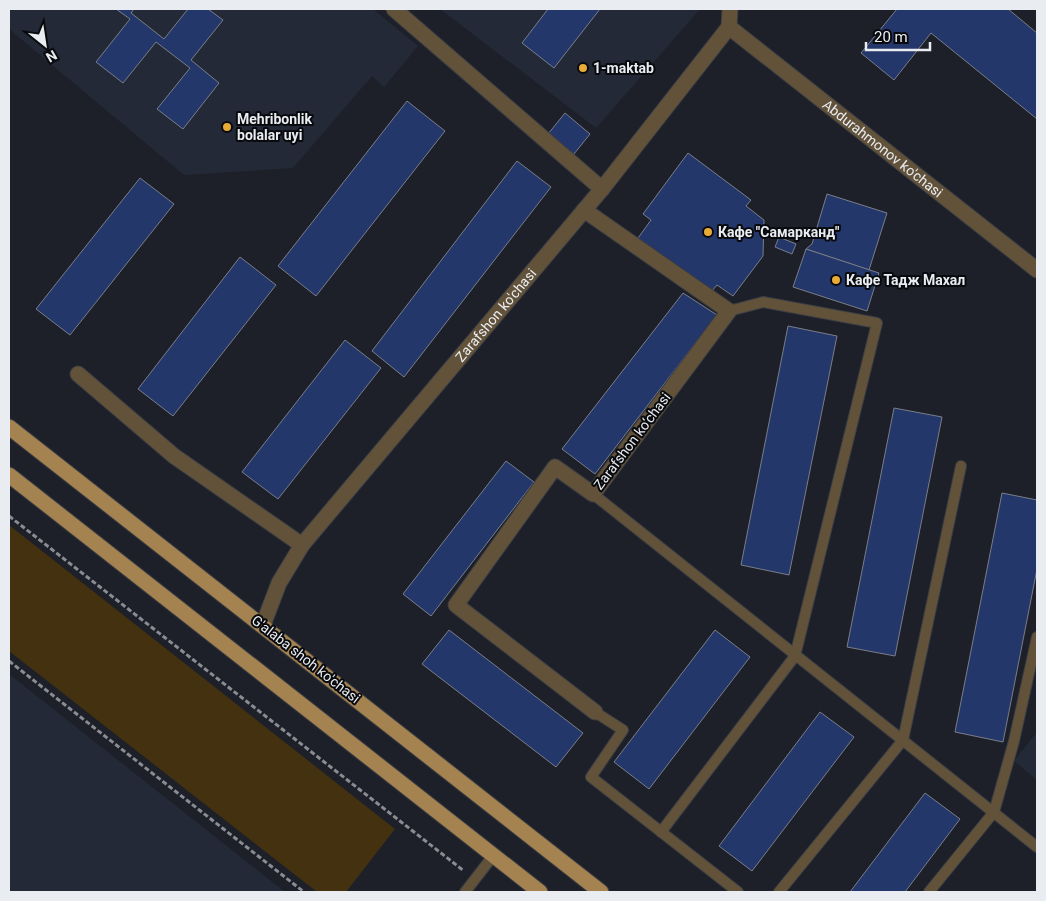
<svg xmlns="http://www.w3.org/2000/svg" width="1046" height="901" font-family="Roboto,sans-serif">
<style>
.built{fill:#232936}
.green{fill:#443110}
.building{fill:#24376a;stroke:#7a7e88}
.lines{fill:none;stroke-linecap:round;stroke-linejoin:round}
.lane-casing{stroke:#3a3d44;stroke-width:12}
.street-casing{stroke:#3a3d44;stroke-width:17}
.primary-casing{stroke:#3a3d44;stroke-width:17}
.path{stroke:#898c93;stroke-width:3;stroke-dasharray:5 2.5;stroke-linecap:butt}
.lane{stroke:#62523a;stroke-width:10}
.street{stroke:#62523a;stroke-width:15}
.primary{stroke:#a48350;stroke-width:15}
.poi-dot{fill:#e9ab38;stroke:#080a0d;stroke-width:2}
.labels{text-anchor:middle;stroke-width:4;stroke-linejoin:round;paint-order:stroke}
.poi-label{font-size:14px;font-weight:bold;fill:#e9ecf1;stroke:#080a0d;text-anchor:start}
.street-label{font-size:14px;fill:#e9ecf1;stroke:#080a0d}
</style>
<rect width="100%" height="100%" fill="#1d2028"/>
<g class="built">
<polygon points="9,9 373,9 418,46 384,87 372,76 293,168 184,175 9,29"/>
<polygon points="440,9 700,9 596,128"/>
<polygon points="9,674 285,892 9,892"/>
<polygon points="1037,732 1037,780 1014,761"/>
</g>
<polygon class="green" points="9,525 395,829 346,892 317,892 9,651"/>
<g class="building">
<polygon points="116,9 134,9 131,13 164,39 188,9 208,9 223,20 191,60 219,83 183,129 157,109 190,68 156,42 123,83 96,62 130,19"/>
<polygon points="548,9 600,9 554,68 522,43"/>
<polygon points="897,9 1008,9 1037,33 1037,119 931,33 894,80 861,53"/>
<polygon points="407,101 445,131 316,296 278,266"/>
<polygon points="565,113 590,134 574,154 548,134"/>
<polygon points="688,153 751,200 746,206 764,220 763,256 733,296 717,285 711,292 638,238 651,220 643,214"/>
<polygon points="517,161 551,187 404,377 372,351"/>
<polygon points="140,178 174,204 70,335 36,309"/>
<polygon points="827,194 887,213 869,270 806,249 812,244"/>
<polygon points="779,237 796,244 792,254 775,247"/>
<polygon points="806,249 879,273 867,311 793,287"/>
<polygon points="240,257 276,285 173,416 138,389"/>
<polygon points="683,293 717,315 595,474 562,449"/>
<polygon points="788,326 837,336 789,575 741,565"/>
<polygon points="345,340 381,368 278,499 242,472"/>
<polygon points="894,408 942,417 895,656 847,647"/>
<polygon points="506,461 534,482 431,616 403,594"/>
<polygon points="1002,493 1037,500 1037,569 1003,742 955,732"/>
<polygon points="449,630 583,733 556,767 422,664"/>
<polygon points="715,630 750,657 649,789 614,762"/>
<polygon points="820,712 854,737 752,871 719,846"/>
<polygon points="925,793 960,819 905,892 850,892"/>
</g>
<g class="lines">
<defs>
<g id="lane">
<polyline points="593,494 1037,847"/>
<polyline points="595,712 623,730 591,777 738,892"/>
<polyline points="661,832 795,656 877,323 763,302 729,311"/>
<polyline points="465,892 493,856"/>
<polyline points="779,892 903,740 961,466"/>
<polyline points="929,892 994,812 1014,741 1037,637"/>
</g>
<g id="street">
<polyline points="394,9 602,189"/>
<path id="s1" d="M729 27 1037 270"/>
<polyline points="584,210 729,311 593,494 555,467 456,605 595,712"/>
<polyline points="78,374 174,456 302,545"/>
<path id="s2" d="M263 625 279 583 302 545 602 189 729 27 730 9"/>
</g>
<g id="primary">
<polyline points="9,427 601,892"/>
<polyline points="9,475 540,892"/>
</g>
</defs>
<use href="#lane" class="lane-casing"/>
<use href="#street" class="street-casing"/>
<use href="#primary" class="primary-casing"/>
<g class="path">
<polyline points="9,516 464,871"/>
<polyline points="9,661 304,892"/>
</g>
<use href="#lane" class="lane"/>
<use href="#street" class="street"/>
<use href="#primary" class="primary"/>
</g>
<g class="poi-dot">
<circle cx="583" cy="68" r="5"/>
<circle cx="227" cy="127" r="5"/>
<circle cx="708" cy="232" r="5"/>
<circle cx="836" cy="280" r="5"/>
</g>
<g class="labels">
<g class="poi-label">
<text x="593" y="73">1-maktab</text>
<text x="237" y="124">Mehribonlik<tspan x="237" dy="16">bolalar uyi</tspan></text>
<text x="718" y="237">Кафе "Самарканд"</text>
<text x="846" y="285">Кафе Тадж Махал</text>
</g>
<g class="street-label">
<text dy="5" stroke="none"><textPath href="#s1" startOffset="196">Abdurahmonov ko'chasi</textPath></text>
<text dy="5" stroke="none"><textPath href="#s2" startOffset="390">Zarafshon ko'chasi</textPath></text>
<text transform="translate(632 441) rotate(-53)" y="5">Zarafshon ko‘chasi</text>
<text transform="translate(306 659) rotate(38)" y="5">G'alaba shoh ko'chasi</text>
</g>
</g>
<rect width="1046" height="901" fill="none" stroke="#e9ecf1" stroke-width="20"/>
<g transform="translate(45 45) rotate(150)" stroke="#080a0d" stroke-width="4" paint-order="stroke">
<path d="M0-4L9 19L0 12L-9 19Z" fill="#e9ecf1"/>
<text y="-8" font-size="14" font-weight="bold" text-anchor="middle" fill="#e9ecf1">N</text>
</g>
<path d="M866 42v8h64v-8" fill="none" stroke="#e9ecf1" stroke-width="2.5"/>
<text x="874" y="42" font-size="15" fill="#e9ecf1" stroke="#080a0d" stroke-width="4" paint-order="stroke">20 m</text>
</svg>
